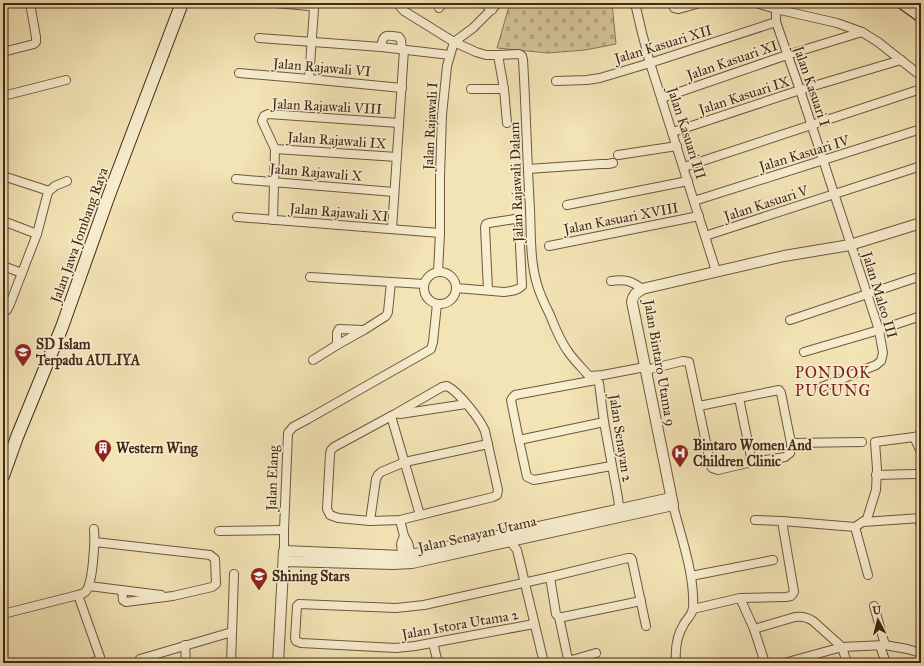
<svg xmlns="http://www.w3.org/2000/svg" width="924" height="666" font-family="'IM FELL Great Primer',serif">
<style>
.cemetery{fill:url(#cemetery-stones);stroke:#8c7658}
.lines{fill:none;stroke-linecap:round;stroke-linejoin:round}
.river{stroke:#b7a47f;stroke-width:13}
.minor-casing{stroke:#6f573e;stroke-width:10}
.tertiary-casing{stroke:#6f573e;stroke-width:12}
.secondary-casing{stroke:#432817;stroke-width:14}
.minor{stroke:#f7edcf;stroke-width:8}
.tertiary{stroke:#f7edcf;stroke-width:10}
.secondary{stroke:#f7edcf;stroke-width:12}
.labels{text-anchor:middle;stroke-width:3.5;stroke-linejoin:round;paint-order:stroke}
.street-label{font-size:14px;fill:#432817;stroke:#f7edcf}
.poi-label{font-size:14px;font-weight:bold;fill:#432817;stroke:#f7edcf;text-anchor:start}
.quarter-label{font-size:16px;letter-spacing:1px;fill:#7a1f14;stroke:#f7edcf}
</style>
<defs>
<pattern id="cemetery-stones" width="16" height="16" patternUnits="userSpaceOnUse"><rect width="16" height="16" fill="#d5c49a"/><path d="M2 7V4a2 2 0 0 1 4 0v3zM10 15v-3a2 2 0 0 1 4 0v3z" fill="#b8a884"/></pattern>
</defs>
<rect width="100%" height="100%" fill="#f3e4b5"/>
<filter id="stains"><feTurbulence type="fractalNoise" baseFrequency=".005" numOctaves="4"/><feColorMatrix values="0 0 0 0 .2 0 0 0 0 .09 0 0 0 0 .02 0 0 0 .5 -.17"/></filter>
<radialGradient id="worn" r=".72"><stop offset=".6" stop-color="#630" stop-opacity="0"/><stop offset="1" stop-color="#630" stop-opacity=".3"/></radialGradient>
<polygon class="cemetery" points="510,3 612,3 616,44 585,50 548,53 497,48"/>
<g class="lines">
<polyline class="river" points="916,3 921,7"/>
<defs>
<g id="minor">
<polyline points="275,3 309,6 312,7 314,9 309,79"/>
<path d="M397 3 404 11 454 42 476 52 486 55H498L519 54 522 56 523 60C526 109 527 159 530 209 531 233 530 261 537 284 540 295 545 305 550 315 555 328 561 342 569 353 575 361 582 368 589 376L603 375 645 367"/>
<polyline points="484,3 492,10"/>
<polyline points="635,3 642,33 650,63 716,271"/>
<polyline points="672,3 674,8 679,9 700,3"/>
<polyline points="756,3 776,9 837,23 862,32 878,42 921,76"/>
<polyline points="777,3 776,9 776,22 800,90 879,330 883,353 881,361 876,365 822,387"/>
<polyline points="439,8 443,3"/>
<polyline points="259,38 381,47 450,55"/>
<path d="M381 47C383 33 387 35 399 37L401 40 402 49"/>
<polyline points="3,52 34,44 36,42 36,37 30,3"/>
<polyline points="498,55 504,89 507,123"/>
<polyline points="239,73 309,79 402,88"/>
<polyline points="556,81 587,80 600,78 650,63 776,22"/>
<polyline points="471,89 504,89"/>
<polyline points="3,96 66,80"/>
<polyline points="662,98 787,55 862,32"/>
<polyline points="673,132 800,90 901,60"/>
<polyline points="275,149 397,157"/>
<polyline points="618,155 677,146"/>
<polyline points="684,167 921,89"/>
<polyline points="528,169 601,164 608,164 613,163"/>
<polyline points="3,176 40,188 46,190 48,192"/>
<polyline points="236,179 394,192"/>
<polyline points="48,192 55,186 67,181"/>
<polyline points="694,201 921,129"/>
<polyline points="567,205 688,181"/>
<polyline points="237,217 440,233"/>
<polyline points="273,220 275,149 262,121 264,116 268,114 399,123"/>
<polyline points="3,221 37,234"/>
<polyline points="392,229 404,50"/>
<polyline points="705,236 921,166"/>
<polyline points="549,246 699,216"/>
<polyline points="3,266 22,273"/>
<polyline points="438,272 440,233 440,176 442,115 447,66 454,42 473,28 498,3"/>
<circle cx="440" cy="288" r="16"/>
<polyline points="310,277 424,284"/>
<path d="M611 281C624 279 631 280 642 289"/>
<path d="M456 288 504 292C511 291 517 291 522 286L519 225 518 220 515 219 489 223 486 224 485 227 488 290"/>
<polyline points="3,312 7,310 10,304 37,234 48,192"/>
<polyline points="790,320 921,276"/>
<polyline points="337,345 337,333 339,329 363,330"/>
<polyline points="804,352 879,330 921,316"/>
<polyline points="313,360 337,345 364,330 386,316 388,312 391,282"/>
<polyline points="646,370 683,361 689,362 711,466 712,468 718,470 752,462 785,457 790,453 791,447 791,443 781,393 779,390 699,406"/>
<path d="M447 386C459 392 480 419 485 431L498 490 497 495 493 497 400 520 370 521 338 518 330 515 327 509 330 454 331 450 334 447 395 414 442 387Z"/>
<polyline points="739,398 752,462"/>
<polyline points="400,414 466,404"/>
<polyline points="391,416 420,515"/>
<polyline points="914,437 921,452"/>
<polyline points="519,440 604,422"/>
<polyline points="791,443 862,442"/>
<polyline points="611,466 534,480 527,477 519,440 511,400 513,397 515,395 596,380 599,383 604,422 618,498 620,514"/>
<polyline points="876,475 915,474"/>
<path d="M673 505C681 537 695 575 693 608 692 616 687 618 684 624 677 635 675 650 676 663"/>
<polyline points="919,518 921,527"/>
<polyline points="400,520 404,536 408,543 412,559"/>
<polyline points="755,520 782,521 855,527 867,519 876,490 877,469 875,442 914,437 921,435"/>
<polyline points="370,521 376,479 378,475 381,472 405,462 488,444"/>
<polyline points="863,522 921,518"/>
<polyline points="855,527 868,575"/>
<polyline points="219,531 284,530"/>
<polyline points="512,541 513,545 517,550 544,663"/>
<polyline points="95,542 210,555 215,559 216,583 216,584 212,587 173,596 126,602 123,600 122,590"/>
<polyline points="284,551 284,530 288,433 293,427 308,419 426,352 431,349 433,342 437,304"/>
<polyline points="403,560 401,544 404,536"/>
<polyline points="691,576 773,560"/>
<polyline points="550,577 556,614 559,617 568,659 572,660 596,653"/>
<polyline points="89,586 161,595"/>
<polyline points="78,595 100,657 99,660 91,663"/>
<polyline points="740,598 754,629 765,663"/>
<polyline points="874,606 885,645"/>
<polyline points="693,609 740,598 786,597 791,596 794,592 782,521"/>
<path d="M3 614 78 595C81 594 84 594 86 591 93 583 95 541 94 529"/>
<polyline points="559,617 563,617 641,601"/>
<polyline points="534,624 415,646 396,648 301,643 296,641 295,638 297,606 299,604 396,608 424,605 550,577 628,558 631,558 632,560 646,626"/>
<path d="M754 629 795 617C802 616 807 617 813 621L842 647 847 663"/>
<polyline points="433,643 438,663"/>
<polyline points="185,645 186,663"/>
<polyline points="880,646 886,663"/>
<polyline points="140,659 232,632"/>
<polyline points="231,663 234,574"/>
<polyline points="784,663 842,647 885,645 907,649 921,653"/>
</g>
<g id="tertiary">
<path d="M284 561 393 564 412 563 673 505 632 302C633 295 636 293 642 289L784 256 850 245 921 223"/>
<polyline points="278,663 284,551 402,556 411,555 671,498"/>
</g>
<g id="secondary">
<polyline points="903,3 921,16"/>
<polyline points="3,476 17,437 62,327 109,195 182,3"/>
</g>
</defs>
<use href="#minor" class="minor-casing"/>
<use href="#tertiary" class="tertiary-casing"/>
<use href="#secondary" class="secondary-casing"/>
<use href="#minor" class="minor"/>
<use href="#tertiary" class="tertiary"/>
<use href="#secondary" class="secondary"/>
</g>
<defs>
<symbol id="school-pin" viewBox="-11 -11 22 30"><path d="M0 17L-7.5 6A9.5 9.5 0 1 1 7.5 6Z" fill="#8f2418" stroke="#f7edcf"/><path d="M0-5L7-2L0 1L-7-2ZM-4 1L0 2.5L4 1V4Q0 6-4 4Z" fill="#fff"/></symbol>
<symbol id="building-pin" viewBox="-11 -11 22 30"><path d="M0 17L-7.5 6A9.5 9.5 0 1 1 7.5 6Z" fill="#8f2418" stroke="#f7edcf"/><path d="M-4-6H4V6H1V3H-1V6H-4ZM-2.5-4.3h1.7v1.8h-1.7ZM.8-4.3h1.7v1.8H.8ZM-2.5-1h1.7V.8h-1.7ZM.8-1h1.7V.8H.8Z" fill="#fff"/></symbol>
<symbol id="hospital-pin" viewBox="-11 -11 22 30"><path d="M0 17L-7.5 6A9.5 9.5 0 1 1 7.5 6Z" fill="#8f2418" stroke="#f7edcf"/><path d="M-5-5h3v3.5h4V-5h3V5h-3V1.5h-4V5h-3Z" fill="#fff"/></symbol>
</defs>
<g fill-rule="evenodd">
<use href="#school-pin" x="13" y="342" width="20" height="27"/>
<use href="#building-pin" x="93" y="438" width="20" height="27"/>
<use href="#hospital-pin" x="670" y="443" width="20" height="27"/>
<use href="#school-pin" x="249" y="566" width="20" height="27"/>
</g>
<g class="labels">
<g class="street-label">
<text transform="translate(663 44) rotate(-17)" y="5">Jalan Kasuari XII</text>
<text transform="translate(732 60) rotate(-19)" y="5">Jalan Kasuari XI</text>
<text transform="translate(322 67) rotate(5)" y="5">Jalan Rajawali VI</text>
<text transform="translate(812 86) rotate(71)" y="5">Jalan Kasuari I</text>
<text transform="translate(744 95) rotate(-18)" y="5">Jalan Kasuari IX</text>
<text transform="translate(327 106) rotate(3)" y="5">Jalan Rajawali VIII</text>
<text transform="translate(430 126) rotate(-87)" y="5">Jalan Rajawali I</text>
<text transform="translate(687 133) rotate(72)" y="5">Jalan Kasuari III</text>
<text transform="translate(337 140) rotate(4)" y="5">Jalan Rajawali IX</text>
<text transform="translate(804 153) rotate(-17)" y="5">Jalan Kasuari IV</text>
<text transform="translate(316 172) rotate(5)" y="5">Jalan Rajawali X</text>
<text transform="translate(516 182) rotate(-92)" y="5">Jalan Rajawali Dalam</text>
<text transform="translate(766 203) rotate(-18)" y="5">Jalan Kasuari V</text>
<text transform="translate(339 212) rotate(5)" y="5">Jalan Rajawali XI</text>
<text transform="translate(621 218) rotate(-11)" y="5">Jalan Kasuari XVIII</text>
<text transform="translate(79 235) rotate(-70)" y="5">Jalan Jawa Jombang Raya</text>
<text transform="translate(880 295) rotate(73)" y="5">Jalan Maleo III</text>
<text transform="translate(660 363) rotate(80)" y="5">Jalan Bintaro Utama 9</text>
<text transform="translate(621 438) rotate(81)" y="5">Jalan Senayan 2</text>
<text transform="translate(272 478) rotate(-88)" y="5">Jalan Elang</text>
<text transform="translate(477 534) rotate(-13)" y="5">Jalan Senayan Utama</text>
<text transform="translate(460 624) rotate(-10)" y="5">Jalan Istora Utama 2</text>
</g>
<g class="poi-label">
<text x="36" y="349">SD Islam<tspan x="36" dy="16">Terpadu AULIYA</tspan></text>
<text x="693" y="450">Bintaro Women And<tspan x="693" dy="16">Children Clinic</tspan></text>
<text x="116" y="453">Western Wing</text>
<text x="272" y="581">Shining Stars</text>
</g>
<g class="quarter-label">
<text x="833" y="378">PONDOK<tspan x="833" dy="18">PUCUNG</tspan></text>
</g>
</g>
<rect width="924" height="666" fill="none" stroke="#f3e4b5" stroke-width="16"/>
<rect x="4" y="4" width="916" height="658" fill="none" stroke="#432817" stroke-width="2"/>
<rect x="8" y="8" width="908" height="650" fill="none" stroke="#432817"/>
<g transform="translate(878 620) rotate(353)" stroke="#f7edcf" stroke-width="3" paint-order="stroke">
<path d="M0-3L7 15L0 10L-7 15Z" fill="#432817"/>
<text y="-6" font-size="11" font-weight="bold" text-anchor="middle" fill="#432817">U</text>
</g>
<rect width="100%" height="100%" filter="url(#stains)"/>
<rect width="100%" height="100%" fill="url(#worn)"/>
</svg>
